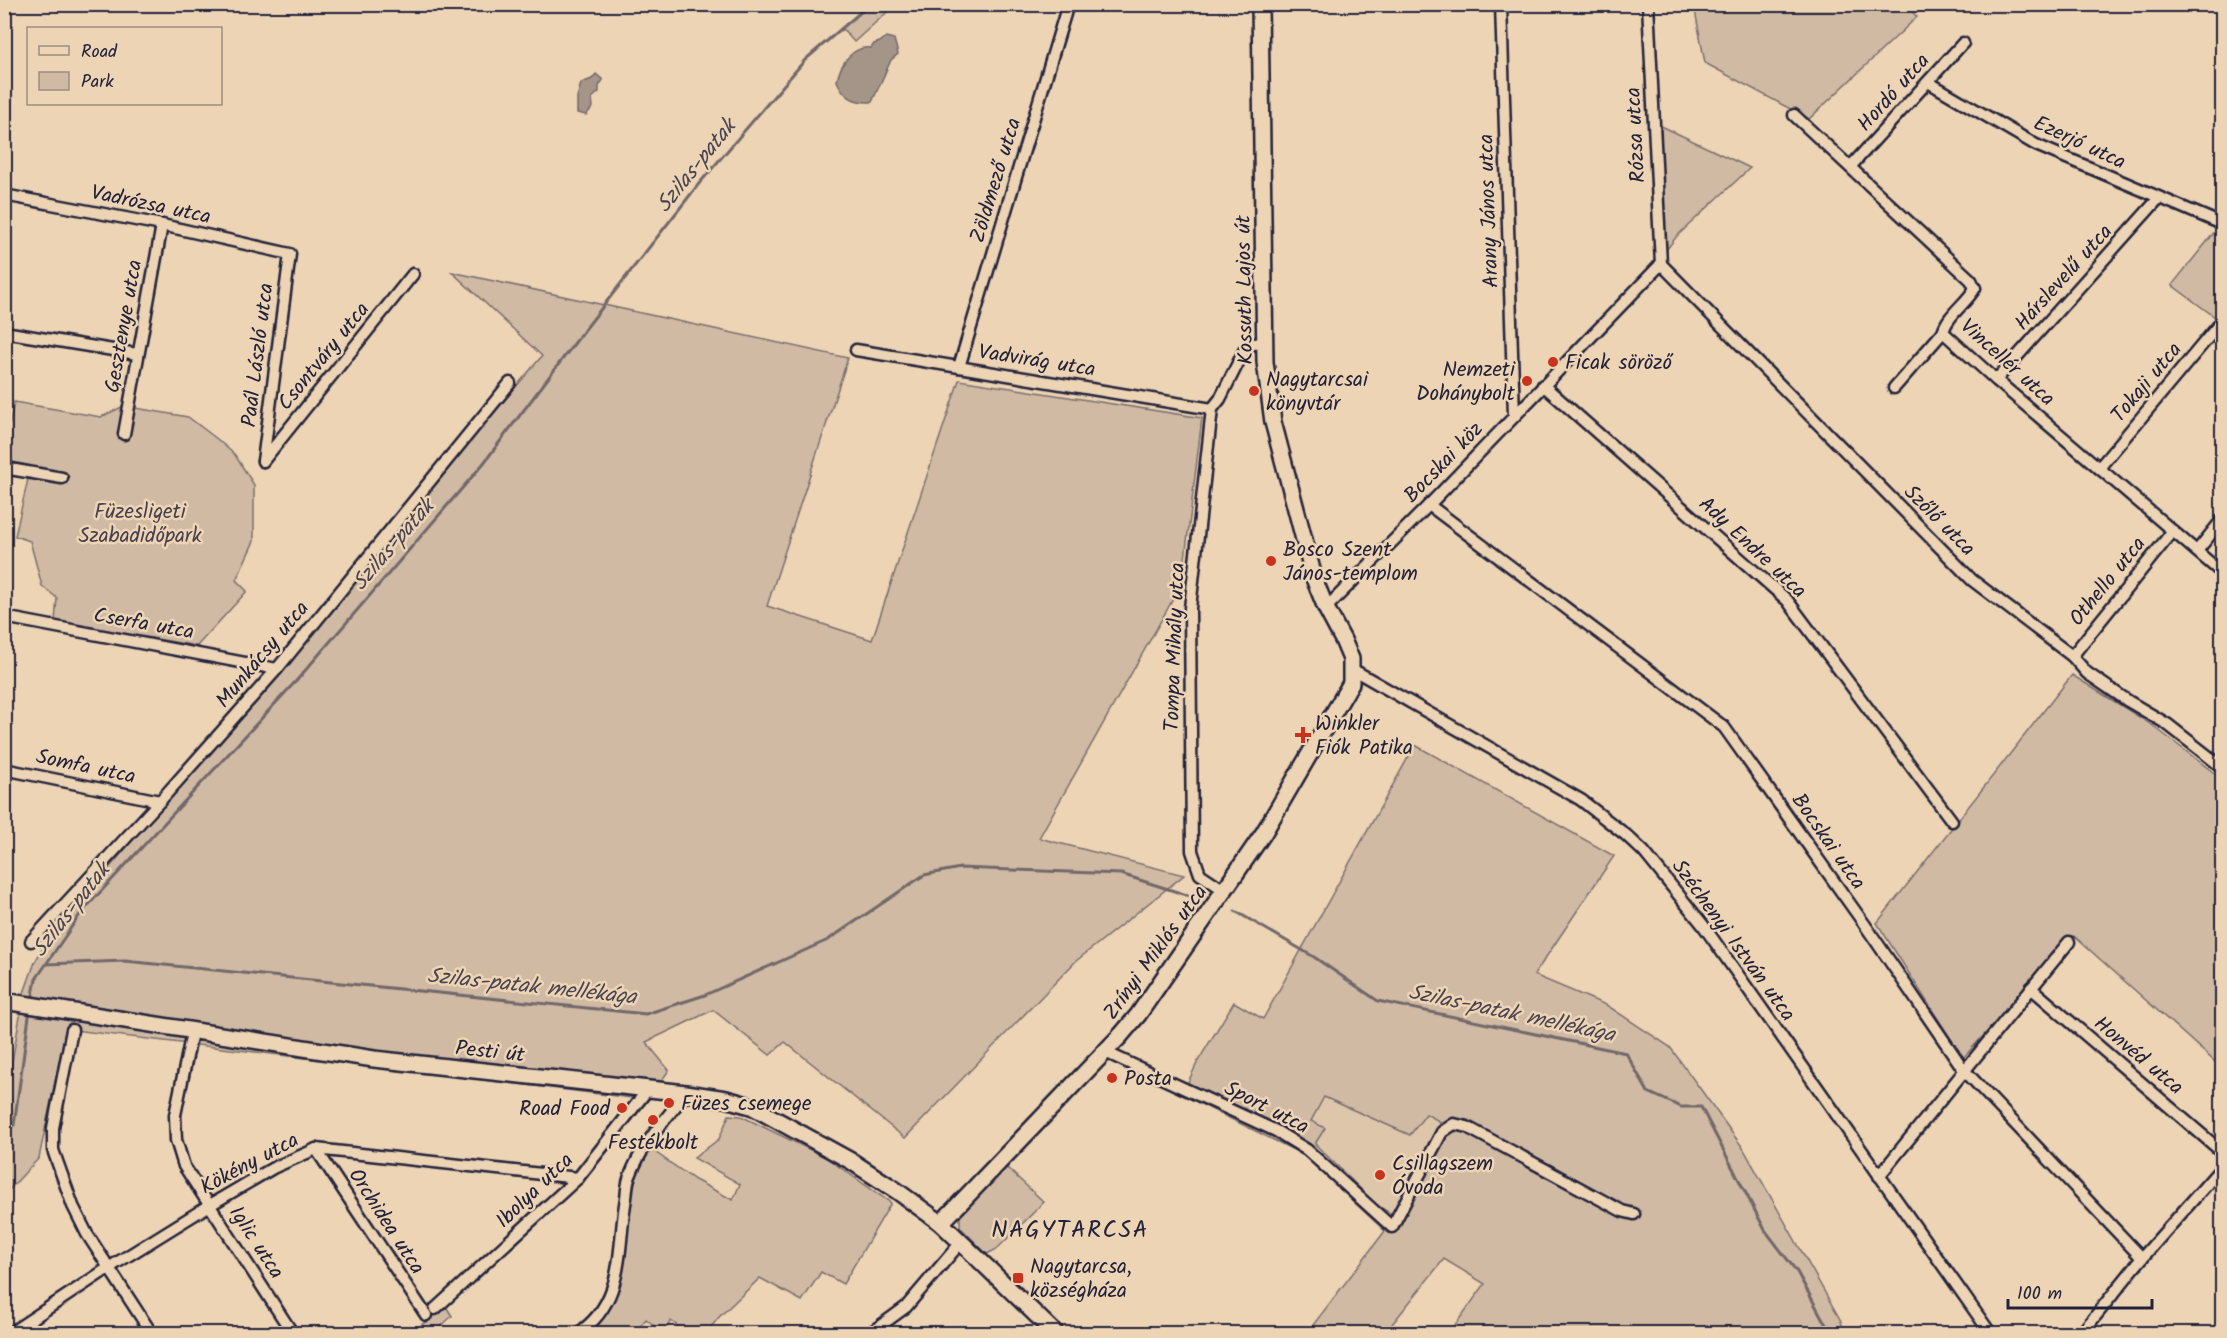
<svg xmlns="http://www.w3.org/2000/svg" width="2227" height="1338" font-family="Kalam,sans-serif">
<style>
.built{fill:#dec6ab}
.green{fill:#d0baa3;stroke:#796e6f;stroke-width:1.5;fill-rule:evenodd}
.water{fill:#a59589;stroke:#71676a;stroke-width:1.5}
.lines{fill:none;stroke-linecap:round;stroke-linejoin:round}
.stream{stroke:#71676a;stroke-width:3}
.minor-casing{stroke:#22223b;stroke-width:15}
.secondary-casing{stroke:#22223b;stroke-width:20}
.minor{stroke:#edd4b4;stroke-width:10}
.secondary{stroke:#edd4b4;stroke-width:15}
.poi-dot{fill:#c8321e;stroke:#edd4b4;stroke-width:2}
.labels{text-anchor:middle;stroke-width:5;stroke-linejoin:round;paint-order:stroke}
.street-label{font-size:21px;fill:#22223b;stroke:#edd4b4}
.poi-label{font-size:21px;fill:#22223b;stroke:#edd4b4;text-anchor:start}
.park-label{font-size:21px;fill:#454050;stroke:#edd4b4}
.water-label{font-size:22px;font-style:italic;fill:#494452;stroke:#edd4b4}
.quarter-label{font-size:24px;letter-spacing:1.5px;fill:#22223b;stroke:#edd4b4}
</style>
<rect width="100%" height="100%" fill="#edd4b4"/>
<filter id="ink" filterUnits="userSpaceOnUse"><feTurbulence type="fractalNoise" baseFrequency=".0167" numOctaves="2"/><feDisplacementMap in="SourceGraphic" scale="12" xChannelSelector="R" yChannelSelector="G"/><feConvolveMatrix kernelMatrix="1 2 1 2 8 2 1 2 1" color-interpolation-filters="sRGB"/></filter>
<g filter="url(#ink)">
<polygon class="built" points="1324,1097 1410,1135 1426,1113 1441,1122 1392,1214 1378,1206 1315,1144 1311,1121"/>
<g class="green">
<polygon points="870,4 895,5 854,42 842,28"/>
<polygon points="1694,5 1906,5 1917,17 1809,119 1705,63"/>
<polygon points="1655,123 1750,168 1677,236 1660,258"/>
<polygon points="2218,228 2222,230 2222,316 2219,320 2172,285"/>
<polygon points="452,272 848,358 767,606 872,640 959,380 1202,418 1182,583 1039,838 1184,875 1076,961 905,1138 785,1042 770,1055 713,1010 646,1042 669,1070 648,1100 66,1029 39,1158 5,1194 5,1102 24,993 35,962 45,944 542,356"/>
<polygon points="14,402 101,417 124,406 188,417 217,439 235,455 254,485 254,541 236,580 247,591 197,646 55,621 57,598 42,586 30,541 15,536 31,466 5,460 5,446"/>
<polygon points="2072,675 2152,725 2222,779 2222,1068 2074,936 1963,1058 1877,923"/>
<path d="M1415 745 1614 856 1534 975 1608 1006 1670 1047 1743 1148 1841 1321 1844 1333H1449L1485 1284 1444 1259 1385 1333H1307L1385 1231 1302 1154 1182 1095 1198 1061 1234 1002 1263 1019ZM1324 1097 1410 1135 1426 1114 1441 1122 1392 1214 1378 1206 1315 1144 1325 1128 1311 1121Z"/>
<polygon points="729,1115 741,1116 825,1157 891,1203 843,1284 821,1272 802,1301 760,1278 720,1316 706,1333 688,1333 671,1321 663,1333 646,1319 635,1333 586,1334 603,1314 631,1177 649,1148 695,1180 733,1200 740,1184 694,1158 719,1139"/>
<polygon points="1005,1166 1044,1202 997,1249 987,1254 960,1227 960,1214"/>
<polygon points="445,1305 452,1316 434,1333 411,1334"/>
</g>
<g class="water">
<path d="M886 37 894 39 898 54 891 60 872 102C854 103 844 97 837 81 840 64 853 45 871 48L874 44 880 42Z"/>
<polygon points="596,74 603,80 599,86 599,92 592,98 593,107 586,115 577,113 577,98 581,83 592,79"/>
</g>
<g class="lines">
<g class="stream">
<polyline points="1235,911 1314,957 1378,1001 1626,1053 1648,1092 1681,1107 1701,1107 1765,1230 1797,1272 1831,1334"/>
<polyline points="46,964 125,961 646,1014 705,995 828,940 924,875 960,868 1121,874 1193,897"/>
<polyline points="32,1000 36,979 81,913 297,680 483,464 586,328 698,185 805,60 870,4"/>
<polyline points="4,1134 14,1125 30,1009"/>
</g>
<defs>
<g id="minor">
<polyline points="1501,4 1514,416"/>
<polyline points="1648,4 1661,264"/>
<polyline points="1928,82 2036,145 2222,224"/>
<path d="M1794 115 1971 280 1975 288C1967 303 1947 315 1943 332L1996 380 2222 573"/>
<polyline points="1851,166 1963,43"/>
<polyline points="4,195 162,225 290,254 263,461"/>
<polyline points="1661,264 1972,580 2072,656 2087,673 2128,701 2167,724 2222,767"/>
<polyline points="4,332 137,354"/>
<polyline points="856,350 1212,409"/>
<polyline points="959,367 1068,4"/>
<polyline points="1996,380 2159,198"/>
<polyline points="1543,385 1787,600 1952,821"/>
<polyline points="1894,388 1943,332"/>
<polyline points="124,434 162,225"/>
<polyline points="263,461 413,274"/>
<polyline points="4,468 62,478"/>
<polyline points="2099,468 2222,321"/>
<polyline points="1429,505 1724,727 1865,925 1964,1070 2142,1258"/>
<polyline points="2197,551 2222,520"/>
<polyline points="1326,608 1429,505 1661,264"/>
<polyline points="4,617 277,669"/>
<polyline points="2072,656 2173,531"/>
<polyline points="1352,669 1581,800 1626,835 1644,852 1703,925 1991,1334"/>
<polyline points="4,769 160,801"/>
<polyline points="1224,890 1200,874 1192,851 1190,608 1212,409 1220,399 1245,349 1253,344 1264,343"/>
<polyline points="31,941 160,801 277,669 510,383"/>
<polyline points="2031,988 2222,1152"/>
<polyline points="72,1030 53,1128 53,1150 73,1206 87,1234 152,1334"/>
<polyline points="192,1032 175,1115 176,1140 184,1166 293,1334"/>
<polyline points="1105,1052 1276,1131 1307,1150 1392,1227 1442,1132 1454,1124 1467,1127 1622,1211 1634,1214"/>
<polyline points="316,1149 426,1315"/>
<polyline points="1879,1176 2069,942"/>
<polyline points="435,1309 578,1178 649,1088"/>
<polyline points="9,1334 110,1267 210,1205 273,1168 316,1149 578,1178"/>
<path d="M577 1334C626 1302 617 1248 626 1198 627 1191 627 1182 630 1176 642 1144 666 1119 686 1093"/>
<polyline points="869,1334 906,1307 962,1241"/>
<polyline points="2081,1334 2142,1258 2222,1167"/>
</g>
<g id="secondary">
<polyline points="4,1001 374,1059 686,1093 726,1099 751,1106 851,1161 897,1191 941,1223 1056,1334"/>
<polyline points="941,1223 1121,1035 1138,1015 1263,834 1351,683 1351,659 1343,640 1326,608 1315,581 1273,422 1265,362 1260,4"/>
</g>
</defs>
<use href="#minor" class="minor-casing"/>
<use href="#secondary" class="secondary-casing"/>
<use href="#minor" class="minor"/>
<use href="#secondary" class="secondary"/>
</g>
</g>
<g class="poi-dot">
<circle cx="1553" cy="362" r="6"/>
<circle cx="1527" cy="381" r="6"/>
<circle cx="1254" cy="391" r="6"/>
<circle cx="1271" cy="561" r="6"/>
<path d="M1300 726h6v6h6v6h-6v6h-6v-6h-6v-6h6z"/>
<circle cx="1112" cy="1078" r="6"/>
<circle cx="669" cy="1103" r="6"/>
<circle cx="622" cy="1108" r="6"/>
<circle cx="653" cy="1120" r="6"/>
<circle cx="1380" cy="1175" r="6"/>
<rect x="1012" y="1272" width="12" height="12" rx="3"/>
</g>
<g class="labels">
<g class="street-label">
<text transform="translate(1893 92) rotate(-48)" y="7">Hordó utca</text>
<text transform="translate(1635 135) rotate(-93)" y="7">Rózsa utca</text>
<text transform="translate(2080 142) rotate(25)" y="7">Ezerjó utca</text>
<text transform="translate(995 180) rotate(-73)" y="7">Zöldmező utca</text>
<text transform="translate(151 204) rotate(12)" y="7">Vadrózsa utca</text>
<text transform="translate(1488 211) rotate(-92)" y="7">Arany János utca</text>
<text transform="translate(2063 277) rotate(-48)" y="7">Hárslevelű utca</text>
<text transform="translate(1244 290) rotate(-91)" y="7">Kossuth Lajos út</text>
<text transform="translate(123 326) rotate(-80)" y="7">Gesztenye utca</text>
<text transform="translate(257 355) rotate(-83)" y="7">Paál László utca</text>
<text transform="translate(323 356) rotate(-51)" y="7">Csontváry utca</text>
<text transform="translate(1037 360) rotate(9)" y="7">Vadvirág utca</text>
<text transform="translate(2008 362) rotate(42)" y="7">Vincellér utca</text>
<text transform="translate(2146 382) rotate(-50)" y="7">Tokaji utca</text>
<text transform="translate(1443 462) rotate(-46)" y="7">Bocskai köz</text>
<text transform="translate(1940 520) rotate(45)" y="7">Szőlő utca</text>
<text transform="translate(1753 547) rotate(43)" y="7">Ady Endre utca</text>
<text transform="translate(2107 581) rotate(-51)" y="7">Othello utca</text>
<text transform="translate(144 623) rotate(10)" y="7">Cserfa utca</text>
<text transform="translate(1174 647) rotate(-88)" y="7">Tompa Mihály utca</text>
<text transform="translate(262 654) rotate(-50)" y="7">Munkácsy utca</text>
<text transform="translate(86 766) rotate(12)" y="7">Somfa utca</text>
<text transform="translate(1829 841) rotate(55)" y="7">Bocskai utca</text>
<text transform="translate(1734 940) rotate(54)" y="7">Széchenyi István utca</text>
<text transform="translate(1155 952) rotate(-54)" y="7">Zrínyi Miklós utca</text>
<text transform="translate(490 1051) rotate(6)" y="7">Pesti út</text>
<text transform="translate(2139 1055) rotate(40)" y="7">Honvéd utca</text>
<text transform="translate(1267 1107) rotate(27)" y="7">Sport utca</text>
<text transform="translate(249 1163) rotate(-28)" y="7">Kökény utca</text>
<text transform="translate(534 1190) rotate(-44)" y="7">Ibolya utca</text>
<text transform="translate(387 1221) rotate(57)" y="7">Orchidea utca</text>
<text transform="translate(257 1242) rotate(57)" y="7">Iglic utca</text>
</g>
<g class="poi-label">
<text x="1565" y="369">Ficak söröző</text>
<text x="1515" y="376" text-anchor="end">Nemzeti<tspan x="1515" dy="24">Dohánybolt</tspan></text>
<text x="1266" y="386">Nagytarcsai<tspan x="1266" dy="24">könyvtár</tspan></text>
<text x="1283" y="556">Bosco Szent<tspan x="1283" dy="24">János-templom</tspan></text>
<text x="1315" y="730">Winkler<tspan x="1315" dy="24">Fiók Patika</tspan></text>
<text x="1124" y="1085">Posta</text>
<text x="681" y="1110">Füzes csemege</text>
<text x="610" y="1115" text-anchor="end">Road Food</text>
<text x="653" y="1149" text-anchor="middle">Festékbolt</text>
<text x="1392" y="1170">Csillagszem<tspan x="1392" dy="24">Óvoda</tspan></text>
<text x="1030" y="1273">Nagytarcsa,<tspan x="1030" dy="24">községháza</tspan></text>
</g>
<g class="park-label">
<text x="140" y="518">Füzesligeti<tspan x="140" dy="24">Szabadidőpark</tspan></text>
</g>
<g class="water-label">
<text transform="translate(695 165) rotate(-51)" y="8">Szilas-patak</text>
<text transform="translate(392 544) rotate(-49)" y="8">Szilas-patak</text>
<text transform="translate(70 909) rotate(-52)" y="8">Szilas-patak</text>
<text transform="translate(532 985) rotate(6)" y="8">Szilas-patak mellékága</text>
<text transform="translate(1512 1012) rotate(12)" y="8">Szilas-patak mellékága</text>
</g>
<g class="quarter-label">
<text x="1070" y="1237">NAGYTARCSA</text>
</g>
</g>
<rect width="2227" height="1338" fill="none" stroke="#edd4b4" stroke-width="24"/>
<rect x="12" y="12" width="2203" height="1314" fill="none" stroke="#22223b" stroke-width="2" filter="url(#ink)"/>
<rect x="27" y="27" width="195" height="78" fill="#edd4b4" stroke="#9c8d84" stroke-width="1.5"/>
<rect x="39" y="46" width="30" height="9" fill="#edd4b4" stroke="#9c8d84" stroke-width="1.5"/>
<text x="81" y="57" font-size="18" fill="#22223b">Road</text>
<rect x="39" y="72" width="30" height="18" fill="#d0baa3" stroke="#9c8d84" stroke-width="1.5"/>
<text x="81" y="87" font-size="18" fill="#22223b">Park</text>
<path d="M2008 1299v9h144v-9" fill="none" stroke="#22223b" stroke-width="3"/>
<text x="2017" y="1299" font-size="18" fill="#22223b" stroke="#edd4b4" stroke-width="4.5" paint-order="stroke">100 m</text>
</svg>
